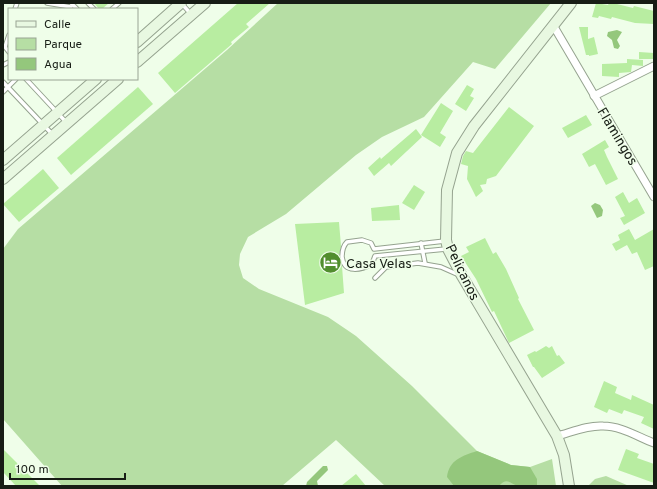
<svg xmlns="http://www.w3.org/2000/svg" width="657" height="489" font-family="Overpass,sans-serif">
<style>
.green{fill:#b6dea4}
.water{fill:#94c77c}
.building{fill:#b8eda1}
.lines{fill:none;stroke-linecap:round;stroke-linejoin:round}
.lane-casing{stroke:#95a38f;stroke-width:5.5}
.street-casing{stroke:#95a38f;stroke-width:9}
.secondary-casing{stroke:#95a38f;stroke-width:12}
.lane{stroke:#fff;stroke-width:3.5}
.street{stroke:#fff;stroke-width:7}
.secondary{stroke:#e8f8e1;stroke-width:10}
.labels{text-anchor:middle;stroke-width:3;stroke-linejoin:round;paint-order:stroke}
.street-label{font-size:14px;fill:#171d15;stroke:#effee9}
.poi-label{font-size:14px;fill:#171d15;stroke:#effee9;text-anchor:start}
</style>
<rect width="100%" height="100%" fill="#effee9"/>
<g class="green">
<polygon points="278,3 551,3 495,69 473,62 424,117 382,137 356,155 286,214 248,237 240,254 239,265 243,278 259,289 328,317 356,336 412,386 477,451 511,465 530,467 552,459 556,486 385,486 336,440 282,486 62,486 3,419 3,249 18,229 227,50"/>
<polygon points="606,476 629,486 588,486 595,479"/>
</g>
<g class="water">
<polygon points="617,30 622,32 617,40 620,46 618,49 614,48 612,40 607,36 608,32"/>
<polygon points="595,203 600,205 603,210 602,216 597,218 591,206"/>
<path d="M477 451 511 465 530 467 537 479V486C532 486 523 488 518 486 509 483 507 477 499 486H454L447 477C449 460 462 456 477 451Z"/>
<polygon points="323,466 327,466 328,470 317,481 318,486 306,486 307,482"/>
</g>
<g class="building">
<polygon points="94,3 109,3 102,9 99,9"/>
<polygon points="238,3 270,3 246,24 249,27 231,42 232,44 175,93 158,73"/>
<polygon points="596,3 608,5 609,3 613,3 633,8 634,6 654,11 654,24 635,23 612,17 611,19 599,16 598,18 592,17"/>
<polygon points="579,27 588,27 588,39 594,37 598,54 589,56 589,55 586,55"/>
<polygon points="639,52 654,53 654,59 639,59"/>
<polygon points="627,59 643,60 643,66 632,65 631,72 619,73 619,77 602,76 602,64 627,63"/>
<polygon points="467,85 474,89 470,96 474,98 466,111 455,104"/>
<polygon points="138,87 153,104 71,175 57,158"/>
<polygon points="441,103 453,111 440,133 446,137 440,147 421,135"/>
<polygon points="509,107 534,126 496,176 487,179 486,184 480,185 483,191 476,197 467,179 468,166 461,164 463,156 466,151 473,153"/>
<polygon points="586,115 592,125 568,138 562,128"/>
<polygon points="416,129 422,137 391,166 389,163 374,176 368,168 380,157 381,159"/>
<polygon points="605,140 609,147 604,150 607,157 618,179 606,185 595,164 589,167 582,154"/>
<polygon points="43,169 59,188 19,222 3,204"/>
<polygon points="414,185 425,192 414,210 402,203"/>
<polygon points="623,192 629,203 637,198 645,213 624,225 620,218 625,216 615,197"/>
<polygon points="399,205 400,220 372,221 371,208"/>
<polygon points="339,222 341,246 339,257 342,266 344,293 305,305 295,224"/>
<polygon points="629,229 635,240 654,229 654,266 645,270 637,252 632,254 627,245 616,251 612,244 620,240 618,235"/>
<polygon points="485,238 493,254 496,252 506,269 519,298 518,299 534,330 509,343 494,311 492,312 476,279 461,256 469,252 466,247"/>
<polygon points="546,346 549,348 552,346 557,356 559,355 565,363 542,378 534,367 533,367 527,355 535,351 536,352"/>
<polygon points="604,381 617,387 615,393 631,400 632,395 654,405 654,429 641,423 644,417 624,410 622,414 609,409 607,413 594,407"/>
<polygon points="3,449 40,486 16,486 3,472"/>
<polygon points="626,449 639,454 637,458 654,464 654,483 618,470"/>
<polygon points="356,474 366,486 341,486"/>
</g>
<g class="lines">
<defs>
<g id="lane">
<polyline points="47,3 71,7"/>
<polyline points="71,3 77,9"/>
<polyline points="88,3 94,9"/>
<polyline points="182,4 191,14"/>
<polyline points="15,9 17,3"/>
<polyline points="112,9 119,3"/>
<polyline points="9,35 5,47 9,52"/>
<polyline points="3,65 9,62"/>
<polyline points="26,79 66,122"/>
<polyline points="3,82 53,135"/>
<polyline points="3,92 16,79"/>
<path d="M445 241 374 249 371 243 362 240 347 242C343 246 342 250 342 257 344 274 361 270 372 264L375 256 446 249"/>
<polyline points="421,243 425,263"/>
<polyline points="375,278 386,267 418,263 441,267 459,275"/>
</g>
<g id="street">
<polyline points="553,25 654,197"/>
<polyline points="594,96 654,66"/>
<path d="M557 436C572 432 588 425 603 426 621 426 638 437 654 443"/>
</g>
<g id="secondary">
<polyline points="137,42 181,3"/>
<polyline points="137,62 205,3"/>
<polyline points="3,160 96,79"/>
<polyline points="3,179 118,79"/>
<polyline points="569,486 564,455 557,436 462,276 448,249 446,240 447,190 457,153 474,126 571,3"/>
</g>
</defs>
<use href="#lane" class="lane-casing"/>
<use href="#street" class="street-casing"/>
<use href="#secondary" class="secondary-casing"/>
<use href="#lane" class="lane"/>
<use href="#street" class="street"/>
<use href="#secondary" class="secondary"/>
</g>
<defs>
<symbol id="hotel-disc" viewBox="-11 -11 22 22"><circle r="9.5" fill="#518e2e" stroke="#effee9"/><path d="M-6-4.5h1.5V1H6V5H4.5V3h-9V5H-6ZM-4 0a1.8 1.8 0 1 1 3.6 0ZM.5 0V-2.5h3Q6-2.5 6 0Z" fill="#fff"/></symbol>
</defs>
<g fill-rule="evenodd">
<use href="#hotel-disc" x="318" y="250" width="25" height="25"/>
</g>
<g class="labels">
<g class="street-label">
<text transform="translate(618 136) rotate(59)" y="5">Flamingos</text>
<text transform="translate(463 272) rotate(64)" y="5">Pelicanos</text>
</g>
<g class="poi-label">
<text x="346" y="268">Casa Velas</text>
</g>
</g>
<rect width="657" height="489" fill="none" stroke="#171d15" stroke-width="8"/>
<rect x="8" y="8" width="130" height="72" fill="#effee9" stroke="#99a494"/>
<rect x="16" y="21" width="20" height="6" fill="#e8f8e1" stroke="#99a494"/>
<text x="44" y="28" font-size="12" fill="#171d15">Calle</text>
<rect x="16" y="38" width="20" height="12" fill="#b6dea4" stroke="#99a494"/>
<text x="44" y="48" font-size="12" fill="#171d15">Parque</text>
<rect x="16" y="58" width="20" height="12" fill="#94c77c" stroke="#99a494"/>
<text x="44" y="68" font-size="12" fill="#171d15">Agua</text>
<path d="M10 473v6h115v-6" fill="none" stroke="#171d15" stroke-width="2"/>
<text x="16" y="473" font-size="12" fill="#171d15" stroke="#effee9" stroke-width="3" paint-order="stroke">100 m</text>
</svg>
